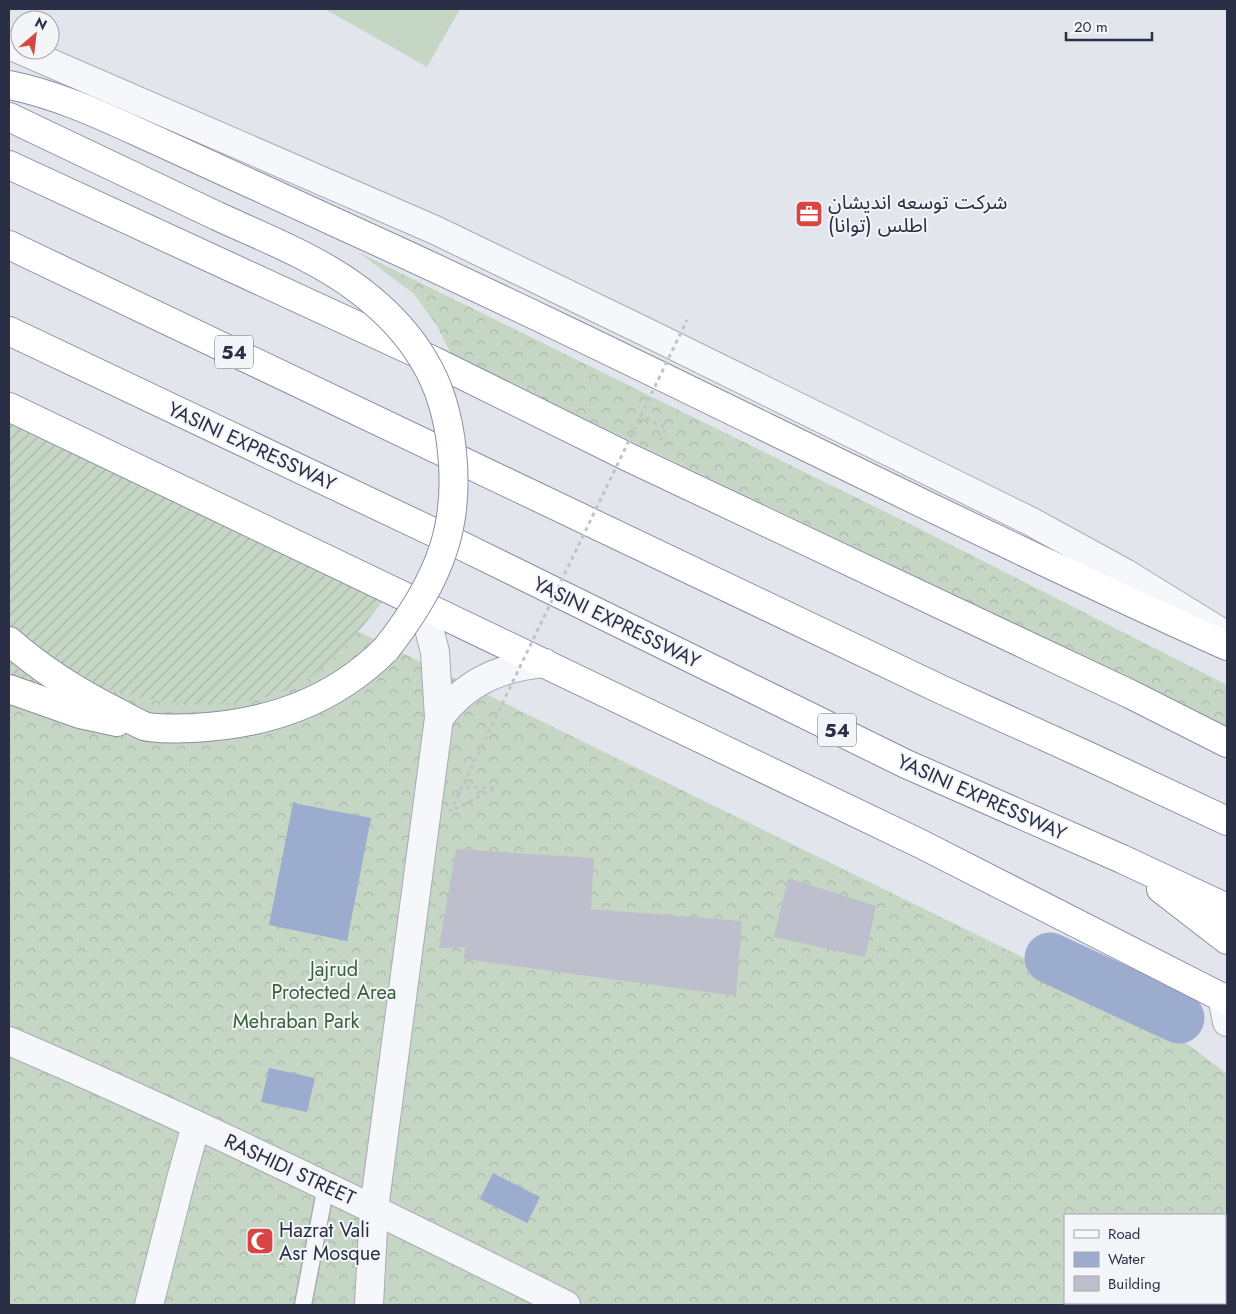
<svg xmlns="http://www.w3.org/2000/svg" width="1236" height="1314" font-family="Jost,'Noto Sans Arabic',sans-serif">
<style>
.forest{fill:url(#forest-crowns);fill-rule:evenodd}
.garden{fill:url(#garden-furrows)}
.pitch{fill:#c5d6c4}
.water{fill:#9cacce}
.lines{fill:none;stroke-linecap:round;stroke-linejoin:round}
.river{stroke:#9cacce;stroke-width:51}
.building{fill:#bdc0cc}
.service-casing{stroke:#a8abb7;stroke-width:19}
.minor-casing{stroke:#a8abb7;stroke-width:30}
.trunk-casing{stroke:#898fa4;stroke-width:30}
.path{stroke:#c1c3cb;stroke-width:3;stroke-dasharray:4 4;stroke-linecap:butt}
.service{stroke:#f6f7fa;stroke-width:16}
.minor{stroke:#f6f7fa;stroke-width:28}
.trunk{stroke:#fff;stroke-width:28}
.trunk-bridge-casing{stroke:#898fa4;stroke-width:30;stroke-linecap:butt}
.path-bridge{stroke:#c1c3cb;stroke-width:3;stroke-dasharray:4 4;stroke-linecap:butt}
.trunk-bridge{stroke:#fff;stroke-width:28}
.labels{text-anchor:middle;stroke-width:4;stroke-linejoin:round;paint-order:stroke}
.shield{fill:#f3f5f9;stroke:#666a7c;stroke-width:1}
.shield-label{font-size:19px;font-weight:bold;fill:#2a2f46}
.poi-label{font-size:20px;fill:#2a2f46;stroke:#f3f5f9;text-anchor:start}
.street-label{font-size:20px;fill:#2a2f46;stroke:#f3f5f9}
.park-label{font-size:20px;fill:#366236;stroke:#f3f5f9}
</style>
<defs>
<pattern id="forest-crowns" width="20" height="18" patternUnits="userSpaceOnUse" patternTransform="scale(1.25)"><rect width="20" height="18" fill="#c5d6c4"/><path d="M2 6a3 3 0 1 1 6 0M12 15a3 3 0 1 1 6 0" fill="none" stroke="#a9b8aa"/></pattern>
<pattern id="garden-furrows" width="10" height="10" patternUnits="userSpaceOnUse" patternTransform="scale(1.25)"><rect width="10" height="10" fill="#c5d6c4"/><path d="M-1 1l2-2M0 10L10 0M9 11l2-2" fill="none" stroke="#a9b8aa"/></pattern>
</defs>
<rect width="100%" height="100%" fill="#e3e5ec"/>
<g class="forest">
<polygon points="358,252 914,526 1227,685 1227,729 1143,684 452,356 437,326 414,294"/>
<path d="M9 460 1165 1027 1227 1074V1305H9ZM1065 1215H1225V1303H1065Z"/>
</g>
<g class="garden">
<path d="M9 421 383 601C357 634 327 673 287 690 220 717 124 704 63 669 44 658 26 642 9 628Z"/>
<polygon points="9,655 65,696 9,677"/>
</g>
<polygon class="pitch" points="325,9 460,9 427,67"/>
<g class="water">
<polygon points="293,803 371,818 347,941 269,925"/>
<polygon points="269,1068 315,1078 307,1112 261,1102"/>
<polygon points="493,1173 540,1197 527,1223 480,1199"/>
</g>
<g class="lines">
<polyline class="river" points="1050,958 1179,1018"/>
</g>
<g class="building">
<polygon points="456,849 594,858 591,909 742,921 736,996 464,959 465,947 439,948"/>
<polygon points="788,878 876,906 865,957 774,937"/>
</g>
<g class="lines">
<defs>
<polyline id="service" points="303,1305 326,1186"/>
<g id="minor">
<polyline points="9,45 435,230 646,332 1030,521 1125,573 1227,636"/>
<path d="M439 718C466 682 500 667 545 663"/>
<polyline points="1222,997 1227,1022"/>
<path d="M9 1041C198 1122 383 1213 566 1305"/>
<polyline points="149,1305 181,1179 196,1125"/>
<polyline points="369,1305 374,1209 439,718 435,652 423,605"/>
</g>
<g id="trunk">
<path d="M9 85C61 95 111 120 160 142 223 171 287 200 350 229 645 363 932 514 1227 646"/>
<polyline points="9,117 217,216"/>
<polyline points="9,165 434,361 628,457 1130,694 1227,743"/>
<polyline points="9,245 940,689 1088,756 1227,821"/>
<polyline points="9,331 452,541 906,764 1122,859 1227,908"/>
<polyline points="9,407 921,844 1227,1000"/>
<path d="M9 641C41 669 79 693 117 712 126 717 135 722 144 726 156 730 180 728 194 728 268 724 333 702 386 649"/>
<polyline points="9,689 80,714 117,722"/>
<polyline points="1161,889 1227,940"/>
</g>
</defs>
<use href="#service" class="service-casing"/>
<use href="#minor" class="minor-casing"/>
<use href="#trunk" class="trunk-casing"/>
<g class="path">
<polyline points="639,415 666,428 660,441"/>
<polyline points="455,809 496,788 459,787"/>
</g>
<use href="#service" class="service"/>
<use href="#minor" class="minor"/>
<use href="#trunk" class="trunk"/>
<defs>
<path id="trunk-bridge" d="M217 216C265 238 317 258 359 290 384 309 407 332 423 359 455 410 462 494 443 550 432 584 408 621 386 649"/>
</defs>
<use href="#trunk-bridge" class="trunk-bridge-casing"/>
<polyline class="path-bridge" points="450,812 687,320"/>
<use href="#trunk-bridge" class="trunk-bridge"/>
</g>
<defs>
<symbol id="office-square" viewBox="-11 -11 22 22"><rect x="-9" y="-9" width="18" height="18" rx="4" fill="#d74642" stroke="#f3f5f9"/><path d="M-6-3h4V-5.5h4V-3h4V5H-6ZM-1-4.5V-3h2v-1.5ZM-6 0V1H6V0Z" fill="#fff"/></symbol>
<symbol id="mosque-square" viewBox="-11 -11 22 22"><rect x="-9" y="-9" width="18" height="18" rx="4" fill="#d74642" stroke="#f3f5f9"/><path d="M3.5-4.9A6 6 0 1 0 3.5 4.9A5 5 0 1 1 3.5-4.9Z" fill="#fff"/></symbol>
</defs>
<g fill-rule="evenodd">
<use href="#office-square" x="793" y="198" width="32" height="32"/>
<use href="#mosque-square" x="244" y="1225" width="32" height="32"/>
</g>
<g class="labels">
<g class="shield">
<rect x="215" y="335.5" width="38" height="33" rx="4"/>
<rect x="818" y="713.5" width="38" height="33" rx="4"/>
</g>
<g class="shield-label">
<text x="234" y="359">54</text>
<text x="837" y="737">54</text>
</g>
<g class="poi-label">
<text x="828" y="209">شرکت توسعه اندیشان<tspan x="828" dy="23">اطلس (توانا)</tspan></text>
<text x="279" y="1237">Hazrat Vali<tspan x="279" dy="23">Asr Mosque</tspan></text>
</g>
<g class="street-label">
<text transform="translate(252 446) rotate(25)" y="7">YASINI EXPRESSWAY</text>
<text transform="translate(617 622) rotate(26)" y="7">YASINI EXPRESSWAY</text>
<text transform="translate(982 797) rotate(24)" y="7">YASINI EXPRESSWAY</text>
<text transform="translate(290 1169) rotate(25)" y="7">RASHIDI STREET</text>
</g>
<g class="park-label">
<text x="334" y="976">Jajrud<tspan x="334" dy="23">Protected Area</tspan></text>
<text x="296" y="1028">Mehraban Park</text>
</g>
</g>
<rect width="1236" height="1314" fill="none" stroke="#2a2f46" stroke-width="20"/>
<rect x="1064" y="1214" width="162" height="90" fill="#f3f5f9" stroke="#a3a6b1"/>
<rect x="1074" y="1230" width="25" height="8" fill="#f6f7fa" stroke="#a3a6b1"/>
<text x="1108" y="1239" font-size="15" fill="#2a2f46">Road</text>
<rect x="1074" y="1252" width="25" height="15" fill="#9cacce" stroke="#a3a6b1"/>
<text x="1108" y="1264" font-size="15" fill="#2a2f46">Water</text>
<rect x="1074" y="1276" width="25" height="15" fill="#bdc0cc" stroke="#a3a6b1"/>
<text x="1108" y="1289" font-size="15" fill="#2a2f46">Building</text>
<g transform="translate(35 35) rotate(28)"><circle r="24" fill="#f3f5f9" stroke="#a3a6b1"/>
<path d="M0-4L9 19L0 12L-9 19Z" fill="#d74642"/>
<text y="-8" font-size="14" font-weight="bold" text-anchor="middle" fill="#2a2f46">N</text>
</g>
<path d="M1066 32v8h86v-8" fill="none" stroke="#2a2f46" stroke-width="2.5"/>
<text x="1074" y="32" font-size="15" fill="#2a2f46" stroke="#f3f5f9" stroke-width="4" paint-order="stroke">20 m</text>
</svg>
